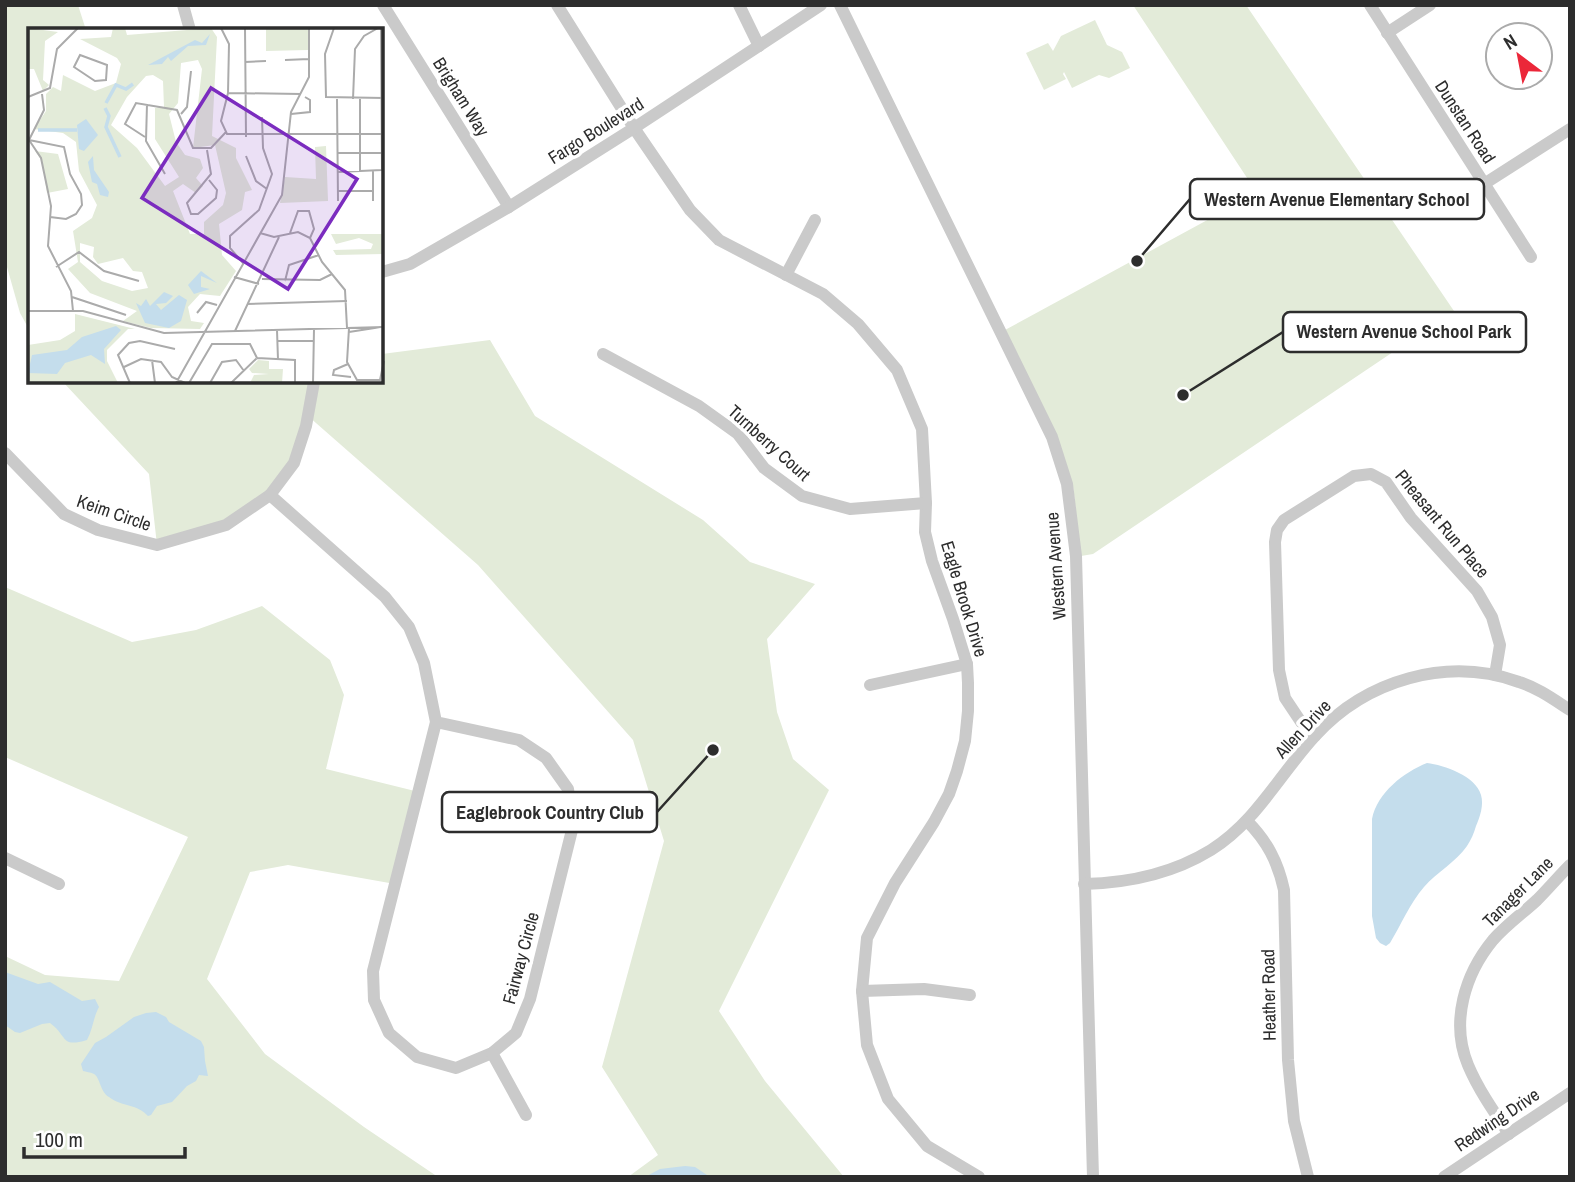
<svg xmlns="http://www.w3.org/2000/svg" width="1575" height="1182" font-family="'Archivo Narrow',sans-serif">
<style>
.green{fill:#e3ebd9}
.water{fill:#c4ddec}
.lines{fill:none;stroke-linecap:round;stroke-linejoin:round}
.minor{stroke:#cacaca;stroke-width:12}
.labels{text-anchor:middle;stroke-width:7;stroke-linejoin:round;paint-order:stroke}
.street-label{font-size:18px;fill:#2d2d2d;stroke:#fff}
.inset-river{fill:none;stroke:#c4ddec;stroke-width:3.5}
.inset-road{fill:none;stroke:#ababab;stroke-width:2}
.view{fill:#7b2cbf;fill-opacity:0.15;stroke:#7b2cbf;stroke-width:3.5}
.inset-edge{fill:none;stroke:#2d2d2d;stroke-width:3.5}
.leader{fill:none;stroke:#2d2d2d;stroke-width:2.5}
.callout-dot{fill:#2d2d2d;stroke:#fff;stroke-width:2.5}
.callout{fill:#fff;stroke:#2d2d2d;stroke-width:2.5}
.callout-label{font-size:19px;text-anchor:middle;font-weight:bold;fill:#2d2d2d}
</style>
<rect width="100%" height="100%" fill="#fff"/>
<g class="green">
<polygon points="5,5 78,5 86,30 30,30 30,331 20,313 5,260"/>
<polygon points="1133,5 1246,5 1454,311 1093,554 1081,556 1073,486 1005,330 1257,193"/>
<polygon points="1095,20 1107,45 1122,52 1130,68 1109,78 1099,75 1072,88 1064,72 1063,74 1066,79 1044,90 1026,53 1048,43 1053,51 1061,36"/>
<polygon points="490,340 535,416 703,520 750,562 815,584 767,639 777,712 793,759 829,790 719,1011 765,1081 844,1177 628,1177 658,1155 602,1067 664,841 633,740 478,565 308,416 294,463 270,495 226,525 157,545 149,474 63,382 382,382 382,354"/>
<polygon points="5,587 132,642 196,630 262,606 330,660 344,695 326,769 419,792 395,884 288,865 250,872 207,979 265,1054 364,1127 438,1177 5,1177 5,956 45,975 119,981 188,837 5,757"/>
</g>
<g class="water">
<path d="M1427 763C1444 765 1476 776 1481 795 1484 805 1480 817 1476 826 1474 833 1471 840 1467 846 1456 862 1437 872 1424 887 1410 903 1401 925 1390 943L1386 946 1380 943 1376 938 1372 916V819C1377 793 1404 772 1427 763Z"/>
<path d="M5 972 38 984 50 982 82 1001 95 999 99 1007C93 1018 93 1029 87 1040 60 1048 68 1036 50 1023L42 1024 20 1033 15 1032 5 1025Z"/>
<path d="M156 1012 166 1017 169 1022 201 1041 204 1047 205 1061 208 1076 199 1075 196 1081 187 1086 172 1102 157 1106 151 1115 148 1116C138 1104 122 1107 109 1097 100 1092 100 1077 94 1074 90 1072 86 1072 83 1071L81 1064 95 1043 106 1037 134 1017 146 1013Z"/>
<polygon points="685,1166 695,1167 710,1177 645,1177 660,1169"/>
</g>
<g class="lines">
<g class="minor">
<polyline points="183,5 190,30"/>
<polyline points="383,5 509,207"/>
<polyline points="557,5 634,128 690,210 719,240 823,294 858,324 897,370 922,429 926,503 925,532 932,561 953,619 967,664 968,683 968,711 965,741 957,771 949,794 934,822 895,883 867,938 862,991 867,1045 888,1099 927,1146 979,1177"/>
<polyline points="739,5 759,46"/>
<polyline points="840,5 1052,437 1067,484 1076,556 1093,1177"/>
<polyline points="1370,5 1531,257"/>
<polyline points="1387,33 1430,5"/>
<polyline points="1484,184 1570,129"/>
<polyline points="382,272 410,264 509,207 634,128 821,5"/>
<polyline points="786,275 815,220"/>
<polyline points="603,354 699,406 738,434 764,468 802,496 850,509 926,503"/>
<polyline points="5,453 64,514 98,530 157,545 226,525 270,495 294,463 306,426 314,382"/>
<polyline points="270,495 385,597 409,627 424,663 436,722 373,971 374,1000 389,1033 417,1057 456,1068 492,1053 516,1033 530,999 573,826 568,789 546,758 519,740 436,722"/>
<polyline points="870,685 967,664"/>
<polyline points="1315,736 1301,722 1285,698 1279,670 1275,542 1277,530 1284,520 1354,476 1371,474 1386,482 1411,518 1477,591 1492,617 1500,645 1495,675"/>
<path d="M1247 821C1267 841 1278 862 1284 890L1288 1060 1294 1121 1308 1177"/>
<polyline points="5,858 59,884"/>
<path d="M1084 884C1129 883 1172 874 1211 850 1256 822 1280 774 1315 736 1366 680 1447 656 1519 682 1538 688 1553 699 1570 710"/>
<polyline points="862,991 924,989 970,995"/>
<polyline points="492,1053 526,1115"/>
<path d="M1509 1134C1494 1112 1478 1089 1468 1065 1450 1022 1465 974 1493 940 1506 925 1523 913 1537 900 1548 889 1559 876 1570 865"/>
<polyline points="1444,1177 1570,1093"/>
</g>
</g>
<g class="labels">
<g class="street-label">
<text transform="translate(461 97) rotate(58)" y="6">Brigham Way</text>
<text transform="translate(1465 122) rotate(57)" y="6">Dunstan Road</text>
<text transform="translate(596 131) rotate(-32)" y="6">Fargo Boulevard</text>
<text transform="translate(769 443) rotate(42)" y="6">Turnberry Court</text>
<text transform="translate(114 513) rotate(19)" y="6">Keim Circle</text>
<text transform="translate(1442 524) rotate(50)" y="6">Pheasant Run Place</text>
<text transform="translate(1056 566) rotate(-94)" y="6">Western Avenue</text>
<text transform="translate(964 599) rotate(73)" y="6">Eagle Brook Drive</text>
<text transform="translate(1303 729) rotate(-47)" y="6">Allen Drive</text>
<text transform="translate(1518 892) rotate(-45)" y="6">Tanager Lane</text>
<text transform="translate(521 958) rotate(-75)" y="6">Fairway Circle</text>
<text transform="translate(1269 995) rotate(-91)" y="6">Heather Road</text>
<text transform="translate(1497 1120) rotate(-34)" y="6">Redwing Drive</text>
</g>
</g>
<g transform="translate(28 28)">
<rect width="355" height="355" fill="#fff"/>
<path d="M0 0 30 4 17 13 15 52 21 57 15 63 6 41H0ZM85 0H97L99 7 183 0 189 9 184 108 208 120V130L224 162 217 164 214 182 191 196 194 227 208 243 192 268 172 266 160 279 163 293 176 295 172 301 123 300 95 293 109 283 62 265 40 241 50 234 45 203 64 190 69 177 51 143 48 114 35 105 6 101 18 83V66L25 59 33 63 35 47 67 63 88 55 93 36 89 30 52 11 83 9ZM170 32 174 41 165 120 187 117 198 165 195 177 176 194V206H162L145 163 155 156 168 165 175 158 168 150 175 140 172 131 157 127 148 114 141 86 150 75 153 35ZM125 47 135 53 136 79 127 80V111L151 149 137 158 109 120 83 97 99 69 118 48ZM52 215 66 219 65 229 70 236 95 230 105 243 114 244 120 260 104 263 74 253 52 234ZM238 0H280V22L238 23ZM298 118 300 173 252 175 257 149 288 151 287 119ZM7 123 30 126 40 161 19 165 14 133ZM303 206H355V226L308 227 305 222 343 221 345 216 331 210 308 216ZM47 286 107 301H100L79 322V333L90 355H0V317L32 312 47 303ZM230 332 241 333V341H255L254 355H222L226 347 241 346 224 345 221 341Z" fill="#e3ebd9" fill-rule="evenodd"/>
<path d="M182 6 178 17 160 18 143 33 140 29 134 36 120 37 167 12 174 15ZM58 91 70 107 56 123 51 121 49 97ZM65 128 66 142 81 164 80 169 72 167 69 156 64 154 60 134ZM173 243 189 255 173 248V259L182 261 166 266 160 257ZM136 264 145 268 138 275 128 276 133 282 151 267 159 272 153 293 141 300 117 295 108 275 113 278 118 271 122 278ZM88 298 93 302 76 321 77 336 63 327 37 335 29 346 0 345 4 327 39 322 54 309Z" fill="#c4ddec"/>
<path class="inset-river" d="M78 75 88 57 98 61 105 56M77 80 81 88 78 99 92 129M10 102H49"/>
<path class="inset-road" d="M193 0 201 16 200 65 193 93 199 106H356M217 0 218 109M306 0 297 26 298 69 356 70M353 0 354 142M52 27 79 37 78 52 67 53 46 39ZM257 32 281 31M217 34 238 33M200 65 273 66M14 66 16 82 1 112 13 130 23 178 20 218 43 263 45 283M0 69 22 60 29 21 50 0M332 70V143M309 71 310 173M325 71 327 21 336 8 350 0M119 76 118 113 137 146M153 86 159 79 163 43M263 86 282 84V72L277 69M117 109 97 96 108 75 149 82 165 120H183L198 104M1 112 36 119 42 146 53 166 54 177 48 186 38 191 22 189M179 122 183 146 159 175 163 186H170L188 170 189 162 181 152M310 125H355M218 128 228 153 239 161M345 143V173M310 144 354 142M310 163H345M232 205 246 209 270 204 282 210 294 234 317 262 319 300M262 205 270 183H281L286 201 282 210M215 235 202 220V208L231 182 244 146 235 120 234 89M28 239 51 224 76 243 111 253M206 249 231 256M234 251 292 252 304 246M257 253 261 237 291 227M44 269 98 287M219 276 319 273M0 283H55L136 305 356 299M169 285 178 274 189 277M321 300 319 334 329 352H352L356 333M249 302 250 332M207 303 251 209M321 304 353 299M249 313H286M229 330 267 332V355M124 332 127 355M320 336 306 342 305 347 323 349M96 339 113 331 133 334 144 349 157 355M102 355 90 327 101 315 112 313 147 321M148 355 254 167 263 84 281 49V0M161 355 184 316H222L229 330M182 355 194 334 208 332 216 343M203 355 229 330M285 355 286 301"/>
<path class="view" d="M183 60 329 151 260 261 114 170Z"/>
<rect width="355" height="355" class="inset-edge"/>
</g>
<path class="leader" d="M1137 261L1190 199M1183 395L1283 332M713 750L657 812"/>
<g class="callout-dot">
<circle cx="1137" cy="261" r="7"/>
<circle cx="1183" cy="395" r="7"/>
<circle cx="713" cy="750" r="7"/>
</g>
<g class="callout">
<rect x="1190" y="179" width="294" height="40" rx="7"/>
<rect x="1283" y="312" width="243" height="40" rx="7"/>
<rect x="442" y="792" width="215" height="40" rx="7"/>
</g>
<g class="callout-label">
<text x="1337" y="206">Western Avenue Elementary School</text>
<text x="1404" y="338">Western Avenue School Park</text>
<text x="550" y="819">Eaglebrook Country Club</text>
</g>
<rect width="1575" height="1182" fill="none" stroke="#2d2d2d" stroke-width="14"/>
<g transform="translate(1519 56) rotate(328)"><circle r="33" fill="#ffffff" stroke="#ababab" stroke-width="2"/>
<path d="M0-5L12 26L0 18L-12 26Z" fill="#eb2739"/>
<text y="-10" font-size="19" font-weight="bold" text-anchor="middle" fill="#2d2d2d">N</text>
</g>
<path d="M24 1147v10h161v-10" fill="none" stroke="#2d2d2d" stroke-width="3.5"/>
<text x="35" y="1147" font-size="21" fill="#2d2d2d" stroke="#ffffff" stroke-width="5" paint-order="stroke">100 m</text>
</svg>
